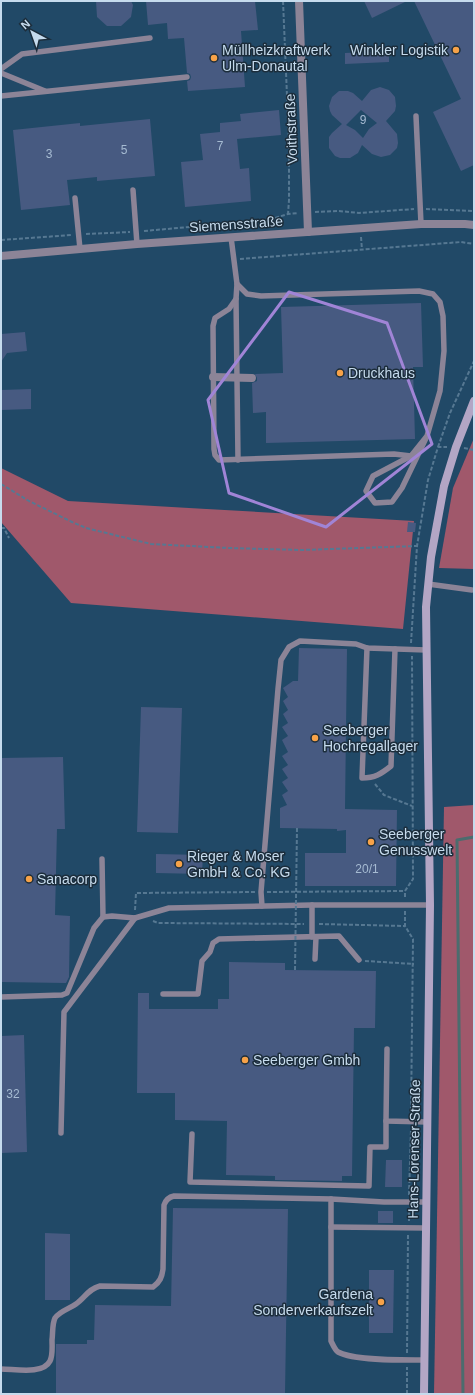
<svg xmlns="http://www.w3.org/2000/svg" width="475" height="1395" font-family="Helvetica,sans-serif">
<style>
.green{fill:#a0586b}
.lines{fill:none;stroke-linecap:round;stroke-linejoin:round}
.stream{stroke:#4b6c6e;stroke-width:3}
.building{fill:#475a81;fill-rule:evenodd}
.path{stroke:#567892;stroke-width:2;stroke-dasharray:4 2;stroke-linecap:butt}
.lane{stroke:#8c8497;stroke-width:5.5}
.street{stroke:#8c8497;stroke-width:8}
.secondary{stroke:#b3a6c5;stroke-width:8}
.path-bridge{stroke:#567892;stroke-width:2;stroke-dasharray:4 2;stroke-linecap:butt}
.marked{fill:none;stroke:#a084d6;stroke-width:3;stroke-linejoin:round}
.poi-dot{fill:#f7a248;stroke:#1c2d3b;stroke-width:1.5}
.labels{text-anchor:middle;stroke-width:3;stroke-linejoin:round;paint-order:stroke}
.number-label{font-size:12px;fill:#a6bbd2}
.poi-label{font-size:14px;fill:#c6dbed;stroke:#1c2d3b;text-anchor:start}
.street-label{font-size:14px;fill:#c6dbed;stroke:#1c2d3b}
</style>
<rect width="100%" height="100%" fill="#214967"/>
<g class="green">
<polygon points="474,438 474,569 439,568 453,488"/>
<polygon points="1,468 68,501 414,521 403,629 71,603 1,522"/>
<polygon points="474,805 474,1394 434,1394 444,807"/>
</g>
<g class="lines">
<polyline class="stream" points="463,1394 457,840 474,837"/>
</g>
<g class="building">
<polygon points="96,1 131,1 133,5 131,17 121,26 107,26 97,17"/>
<polygon points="146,1 255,1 258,30 241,31 245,87 188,91 187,81 190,80 191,77 190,74 187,73 184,38 168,39 167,23 148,25"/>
<polygon points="364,1 407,1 372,18"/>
<polygon points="414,1 474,1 474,165 461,171 433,112 461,99"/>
<polygon points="389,51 389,62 345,64 345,53"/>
<path d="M380 87 389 90 395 97 396 106 395 111 386 121 397 134 398 143 397 148 390 155 381 157 372 154 362 145 358 153 350 158H340L335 156 329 148V137L332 133 342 124 332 115 330 111 329 106 332 97 339 91H348L353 93 362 101 371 90ZM361 110 377 123 369 129 363 138 355 130 346 125Z"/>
<polygon points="279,110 281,135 237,139 240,169 249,168 251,201 185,207 181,162 203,160 200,134 220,132 220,123 241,121 240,114"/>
<polygon points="150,119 155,176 97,181 97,177 67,180 70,205 21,210 13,130 80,123 80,126"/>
<polygon points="421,303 423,367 413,367 415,439 266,443 266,412 253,413 252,383 257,381 257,378 255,374 283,373 281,307"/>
<polygon points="25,332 27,351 7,353 1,362 1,334"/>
<polygon points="31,389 31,409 1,410 1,390"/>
<polygon points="408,522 416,523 415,532 407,532"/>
<polygon points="299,648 347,649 345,809 397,810 396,886 305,886 305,853 346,853 346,830 337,831 337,829 280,828 280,808 287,805 282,795 288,791 282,782 288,778 282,769 288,765 282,756 288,752 282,740 288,736 282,727 288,723 283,714 288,710 283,701 288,697 283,688 293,681 298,681"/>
<polygon points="141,707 182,708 178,833 137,832"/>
<polygon points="63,757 65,829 57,829 55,915 70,916 69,977 66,983 1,982 1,758"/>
<polygon points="156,854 203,855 202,874 156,873"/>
<polygon points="229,962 285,963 285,970 376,971 375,1028 354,1028 352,1176 342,1176 342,1181 275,1180 275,1176 226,1175 227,1121 175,1120 175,1093 137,1093 138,993 149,993 149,1009 218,1009 218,999 229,999"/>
<polygon points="24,1035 27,1152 1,1153 1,1036"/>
<polygon points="386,1160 402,1160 402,1187 385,1187"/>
<polygon points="173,1208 288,1209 285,1394 56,1394 56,1344 87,1344 87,1340 94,1340 95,1305 171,1306"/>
<rect x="378" y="1211" width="15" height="12"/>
<polygon points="45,1233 70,1234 70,1300 45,1300"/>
<polygon points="369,1270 394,1270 393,1333 369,1333"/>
</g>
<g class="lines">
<g class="path">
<polyline points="283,1 289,143 289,200 288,214"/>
<polyline points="426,209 474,211"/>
<polyline points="315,212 339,211 359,213 414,209"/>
<polyline points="144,231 268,220 288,214 298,213"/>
<polyline points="86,234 130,232"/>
<polyline points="361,237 362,250"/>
<polyline points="1,240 72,235"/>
<polyline points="240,259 461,242 474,244"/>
<polyline points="438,447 450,413 474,361"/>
<polyline points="464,448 474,450"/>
<polyline points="1,484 29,501 72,522 86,528 151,544 229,548 302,550 417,546"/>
<polyline points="1,528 4,528 9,538"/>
<polyline points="411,643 417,546 428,480 438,447 447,447"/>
<polyline points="375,784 384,795 412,806"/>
<polyline points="267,892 405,891"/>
<polyline points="405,897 405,891 413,879 412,656"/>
<polyline points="135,910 136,893 255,892"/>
<polyline points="405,911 405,926 413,939 411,1115"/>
<polyline points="153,921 158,923 304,924"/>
<polyline points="319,924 405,926"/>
<polyline points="365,961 414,964"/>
<polyline points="409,1195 411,1129"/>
<polyline points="409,1221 409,1209"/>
<polyline points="407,1353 408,1235"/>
<polyline points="407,1394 407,1367"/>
</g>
<g class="lane">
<polyline points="1,69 22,54 150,38"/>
<polyline points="1,73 45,91"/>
<polyline points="1,96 187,77"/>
<polyline points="416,116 421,224"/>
<polyline points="133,190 137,244"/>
<polyline points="75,198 80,249"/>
<polyline points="231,237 237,284 247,294 261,296 419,291 433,294 440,302 443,316 444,351 440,391 427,436 411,456 373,476 366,491 375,503 392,502 402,488 427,436"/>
<polyline points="237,284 236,299 238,460"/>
<polyline points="236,299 229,309 215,318 213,326 214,449 215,455 219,460 394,454 411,456"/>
<polyline points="428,584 472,590"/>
<path d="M367 648 362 778C375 778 381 774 391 766L395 649"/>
<polyline points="102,859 103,917"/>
<polyline points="312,905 312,937"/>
<polyline points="262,906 261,892 278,689 281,660 289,647 300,641 356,644 367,648 426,650"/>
<polyline points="315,959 316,937"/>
<polyline points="163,994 198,994 202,961 210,952 213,943 219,939 339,936 359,960"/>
<polyline points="1,997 62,995 67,993 94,928 103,917 112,916 135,918 169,908 312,905 430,905"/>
<polyline points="387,1049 386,1121 427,1122"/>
<polyline points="61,1133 64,1012 135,918"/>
<polyline points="192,1134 190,1182 369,1186 370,1147 386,1147 386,1121"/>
<polyline points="331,1199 384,1202 426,1202"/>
<polyline points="331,1227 426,1228"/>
<path d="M1 1369C15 1369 43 1375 50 1361 53 1355 52 1346 52 1340 53 1333 52 1324 55 1318 60 1311 69 1309 76 1304 85 1298 88 1289 100 1286L153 1287C160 1282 162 1277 163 1269L164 1205C166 1199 169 1197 174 1196L331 1199V1341C333 1345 335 1350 338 1352 354 1361 404 1360 425 1360"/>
</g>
<g class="street">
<polyline points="299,1 308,232"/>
<polyline points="1,256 137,244 421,224 465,224 474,225"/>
<polyline points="213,377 252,378"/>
</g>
<polyline class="secondary" points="424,1394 430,905 426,607 431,557 444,486 456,447 474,401"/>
<polyline class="path-bridge" points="295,970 297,828"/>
</g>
<path class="marked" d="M289 292 387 323 432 444 326 527 229 493 208 400Z"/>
<g class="poi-dot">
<circle cx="456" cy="50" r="4"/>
<circle cx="214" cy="58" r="4"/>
<circle cx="340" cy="373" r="4"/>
<circle cx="315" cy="738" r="4"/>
<circle cx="371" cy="842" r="4"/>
<circle cx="179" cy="864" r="4"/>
<circle cx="29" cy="879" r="4"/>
<circle cx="245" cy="1060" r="4"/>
<circle cx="381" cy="1302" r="4"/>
</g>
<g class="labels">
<g class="number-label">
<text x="363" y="124">9</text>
<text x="220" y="150">7</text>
<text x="124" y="154">5</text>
<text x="49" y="158">3</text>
<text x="367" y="873">20/1</text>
<text x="13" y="1098">32</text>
</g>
<g class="poi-label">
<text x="222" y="55">Müllheizkraftwerk<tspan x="222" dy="16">Ulm-Donautal</tspan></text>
<text x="448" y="55" text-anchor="end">Winkler Logistik</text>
<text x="348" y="378">Druckhaus</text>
<text x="323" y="735">Seeberger<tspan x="323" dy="16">Hochregallager</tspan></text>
<text x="379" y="839">Seeberger<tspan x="379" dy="16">Genusswelt</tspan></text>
<text x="187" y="861">Rieger &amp; Moser<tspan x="187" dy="16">GmbH &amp; Co. KG</tspan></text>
<text x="37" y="884">Sanacorp</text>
<text x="253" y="1065">Seeberger Gmbh</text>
<text x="373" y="1299" text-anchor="end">Gardena<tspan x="373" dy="16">Sonderverkaufszelt</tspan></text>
</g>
<g class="street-label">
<text transform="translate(291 129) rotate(-92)" y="5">Voithstraße</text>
<text transform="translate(236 224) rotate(-4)" y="5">Siemensstraße</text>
<text transform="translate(414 1149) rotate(-89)" y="5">Hans-Lorenser-Straße</text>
</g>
</g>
<rect width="475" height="1395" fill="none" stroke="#c6dbed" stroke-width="4"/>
<g transform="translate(32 32) rotate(319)" stroke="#1c2d3b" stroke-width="3" paint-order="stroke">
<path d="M0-3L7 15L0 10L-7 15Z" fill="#c6dbed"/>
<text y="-6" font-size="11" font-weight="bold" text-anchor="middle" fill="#c6dbed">N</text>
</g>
</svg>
